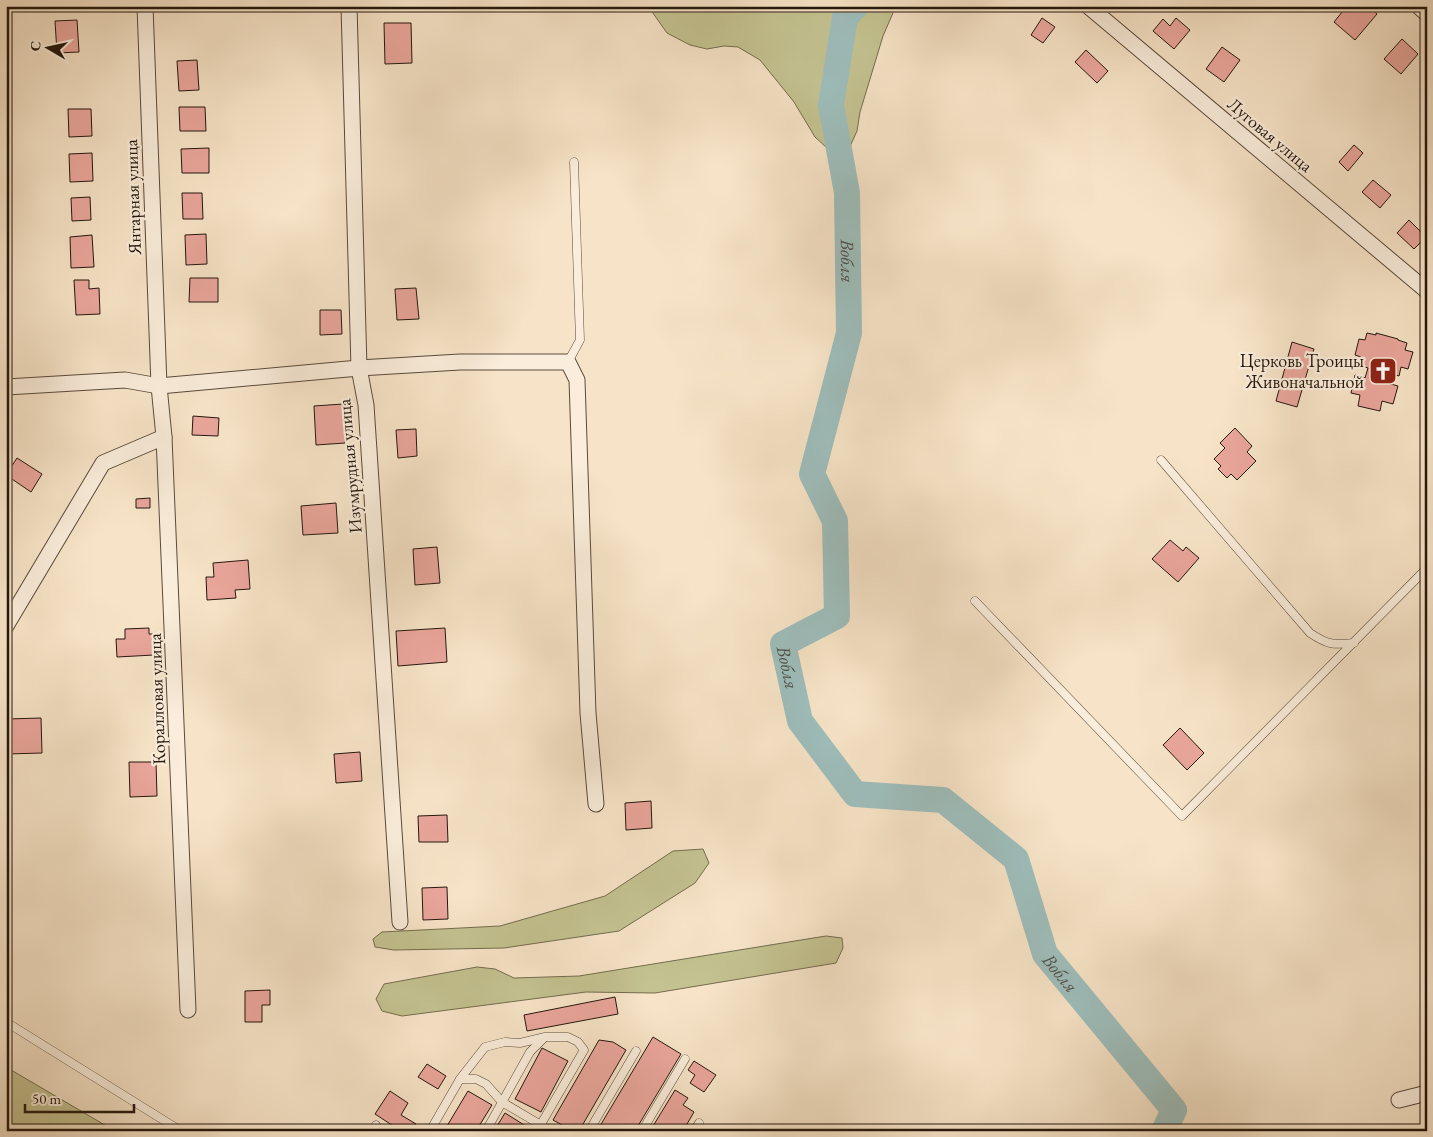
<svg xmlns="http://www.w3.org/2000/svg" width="1433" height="1137" font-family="'EB Garamond',serif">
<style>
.green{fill:#c4c291;stroke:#746c4e}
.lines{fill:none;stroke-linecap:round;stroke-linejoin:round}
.river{stroke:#9ebebc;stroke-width:26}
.building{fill:#eaa69c;stroke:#25170c}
.lane-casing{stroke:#5a4a3b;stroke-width:9}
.street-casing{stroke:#5a4a3b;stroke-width:17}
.lane{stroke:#faeddb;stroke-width:8}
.street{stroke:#faeddb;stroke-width:15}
.labels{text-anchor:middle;stroke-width:4.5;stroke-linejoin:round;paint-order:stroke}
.street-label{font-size:18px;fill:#25170c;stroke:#faeddb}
.poi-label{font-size:18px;fill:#25170c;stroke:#faeddb;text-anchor:end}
.water-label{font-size:19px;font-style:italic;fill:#4f514a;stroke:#faeddb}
</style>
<rect width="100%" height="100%" fill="#f7e4c8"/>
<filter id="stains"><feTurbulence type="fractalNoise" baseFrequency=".004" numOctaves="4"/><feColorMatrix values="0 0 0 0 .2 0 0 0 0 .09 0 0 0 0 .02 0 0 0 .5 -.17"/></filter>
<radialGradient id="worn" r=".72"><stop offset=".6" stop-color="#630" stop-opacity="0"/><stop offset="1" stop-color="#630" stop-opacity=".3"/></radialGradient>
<g class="green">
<polygon points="648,6 896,6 883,36 860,112 857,131 847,153 839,159 815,137 794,102 760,60 738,47 724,46 707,49 690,45 667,33"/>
<polygon points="703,849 709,863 695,883 619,931 504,948 394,950 375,947 373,939 382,932 500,926 605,896 673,851"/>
<polygon points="826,936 842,938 843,948 836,963 655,993 586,992 402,1016 382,1011 376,999 384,984 477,967 495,969 514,978 579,976"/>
<polygon points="6,1067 115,1131 6,1131"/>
</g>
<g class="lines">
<path class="river" id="s1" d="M856 6 845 17 831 105 847 193 849 333 812 474 835 521 837 616 783 644 800 721 855 794 943 800 1016 859 1045 954 1174 1110 1164 1131"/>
</g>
<g class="building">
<polygon points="1347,6 1368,6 1377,14 1355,40 1334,22"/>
<polygon points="1042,18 1055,27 1043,43 1031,35"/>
<polygon points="1176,18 1190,30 1174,49 1153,31 1163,19 1170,26"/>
<polygon points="77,20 79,52 57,53 55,21"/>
<polygon points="384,23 411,23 412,63 385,64"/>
<polygon points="1402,39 1418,54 1401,74 1384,59"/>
<polygon points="1222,47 1240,60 1224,82 1206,69"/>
<polygon points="1086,50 1108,71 1097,83 1075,62"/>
<polygon points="197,60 199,90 179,91 177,61"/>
<polygon points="179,107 205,107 206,131 180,131"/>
<polygon points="68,109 91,109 92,136 69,137"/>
<polygon points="1354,145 1363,153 1348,171 1339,162"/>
<polygon points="209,148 209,173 182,173 181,149"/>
<polygon points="92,153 93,181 70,182 69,154"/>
<polygon points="1373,180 1391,195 1380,208 1362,192"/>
<polygon points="182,193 202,193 203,219 183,219"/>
<polygon points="90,197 91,220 72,221 71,198"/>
<polygon points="1409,220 1426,237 1414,249 1397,233"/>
<polygon points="206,234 207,264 186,265 185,235"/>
<polygon points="92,235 94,267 71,268 70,237"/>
<polygon points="190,278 218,278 218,302 189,302"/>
<polygon points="74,280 89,280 89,289 99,288 100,314 76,315"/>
<polygon points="416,288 419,319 397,320 395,289"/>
<polygon points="320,310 341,310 342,334 320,335"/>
<polygon points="1367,333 1376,335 1376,333 1398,339 1398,340 1407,343 1405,350 1413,352 1408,369 1401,367 1399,376 1389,373 1387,383 1398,386 1393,404 1382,401 1380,411 1358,406 1360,395 1351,393 1355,375 1365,378 1368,368 1359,365 1361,357 1355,355 1359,339 1365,340"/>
<polygon points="1292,342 1314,349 1297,407 1276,401"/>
<polygon points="343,404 345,443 316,445 314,406"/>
<polygon points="193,416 219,418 218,436 192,435"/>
<polygon points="1235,428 1252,446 1247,452 1256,461 1237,480 1231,474 1227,478 1218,469 1221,466 1214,459 1225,448 1220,443"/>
<polygon points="416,429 417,456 398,458 396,430"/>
<polygon points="17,458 42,474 31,492 6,475"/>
<polygon points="150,498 150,508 136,508 136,499"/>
<polygon points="336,503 338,533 303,535 301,506"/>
<polygon points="1170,540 1183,551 1186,547 1199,558 1178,582 1152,559"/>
<polygon points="437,547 440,583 415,585 413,549"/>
<polygon points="248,560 250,589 235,590 236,598 207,600 206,577 214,577 213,563"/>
<polygon points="149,628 149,634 153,634 154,655 117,657 116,639 125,639 125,629"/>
<polygon points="445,628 447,662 398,666 396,631"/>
<polygon points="41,718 42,753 7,754 7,719"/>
<polygon points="1180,728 1204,753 1187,770 1163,745"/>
<polygon points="360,752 362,781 336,783 334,754"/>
<polygon points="129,762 156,762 157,796 130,797"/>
<polygon points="651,801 652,828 626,830 625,803"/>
<polygon points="447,815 448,842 419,842 418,816"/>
<polygon points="447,887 448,919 423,920 422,888"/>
<polygon points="270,990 270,1005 262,1005 262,1022 245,1022 245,991"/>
<polygon points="615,997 618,1014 527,1031 524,1015"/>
<polygon points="653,1037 681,1054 635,1131 597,1131"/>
<polygon points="599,1040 613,1042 626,1050 579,1131 573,1131 553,1120"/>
<polygon points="542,1048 568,1061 541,1112 515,1099"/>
<polygon points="694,1061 716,1075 704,1092 690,1083 695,1075 688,1070"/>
<polygon points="427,1064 446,1076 438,1089 418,1077"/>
<polygon points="675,1090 688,1098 683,1105 694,1112 683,1131 650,1131"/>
<polygon points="390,1091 408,1103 401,1115 416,1124 412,1131 401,1131 375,1114"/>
<polygon points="468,1091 492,1105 476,1131 444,1131"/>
<polygon points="505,1113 529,1128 528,1131 494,1131"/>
</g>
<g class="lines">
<defs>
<g id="lane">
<polyline points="568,362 580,340 574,162"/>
<path d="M1161 460 1310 633C1328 645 1333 645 1354 643"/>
<polyline points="975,601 1182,816 1427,568"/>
<polyline points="6,1022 181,1131"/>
<polyline points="460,1079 485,1047 505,1042 520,1043 545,1037 568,1037 578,1042 584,1050 537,1131"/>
<polyline points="376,1125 378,1131"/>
<polyline points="430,1131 460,1079 476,1079 486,1084 502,1102 551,1131"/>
<polyline points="486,1131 530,1052 543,1039"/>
<polyline points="589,1131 636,1051"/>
<polyline points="642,1131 685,1059"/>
<polyline points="694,1131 699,1123"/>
</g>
<g id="street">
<polyline points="145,6 159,386 164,437 188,1010"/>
<polyline points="349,6 359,368 366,405 400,922"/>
<polyline points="1088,6 1427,291"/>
<polyline points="1418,6 1427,14"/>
<polyline points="6,387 125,380 159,386 359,368 460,362 568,362 577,380 588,713 596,804"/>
<polyline points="6,626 103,463 164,437"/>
<polyline points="1399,1100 1427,1093"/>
</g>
</defs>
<use href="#lane" class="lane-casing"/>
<use href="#street" class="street-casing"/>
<use href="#lane" class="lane"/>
<use href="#street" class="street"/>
</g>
<defs>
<symbol id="church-square" viewBox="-11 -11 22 22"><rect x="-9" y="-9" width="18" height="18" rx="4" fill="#8f2418" stroke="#faeddb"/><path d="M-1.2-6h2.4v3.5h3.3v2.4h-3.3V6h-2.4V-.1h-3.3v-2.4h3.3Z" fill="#fff"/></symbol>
</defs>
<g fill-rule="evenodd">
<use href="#church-square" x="1367" y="355" width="32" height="32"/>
</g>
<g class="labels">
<g class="street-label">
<text transform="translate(1270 135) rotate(40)" y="6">Луговая улица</text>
<text transform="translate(133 197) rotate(-92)" y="6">Янтарная улица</text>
<text transform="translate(350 466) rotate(-95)" y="6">Изумрудная улица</text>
<text transform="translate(157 699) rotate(-92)" y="6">Коралловая улица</text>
</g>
<g class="poi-label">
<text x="1364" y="367">Церковь Троицы<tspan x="1364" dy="21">Живоначальной</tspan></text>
</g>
<g class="water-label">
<text dy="7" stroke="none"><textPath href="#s1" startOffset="262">Вобля</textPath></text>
<text dy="7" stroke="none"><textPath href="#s1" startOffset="712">Вобля</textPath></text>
<text dy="7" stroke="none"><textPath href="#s1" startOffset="1164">Вобля</textPath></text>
</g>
</g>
<rect width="1433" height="1137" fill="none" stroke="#f7e4c8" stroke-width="25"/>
<rect x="8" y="8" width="1418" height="1122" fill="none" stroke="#25170c" stroke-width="2.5"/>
<rect x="12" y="12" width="1408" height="1112" fill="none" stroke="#25170c"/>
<g transform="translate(48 48) rotate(279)" stroke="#faeddb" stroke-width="4" paint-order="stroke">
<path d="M0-4L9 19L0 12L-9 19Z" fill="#25170c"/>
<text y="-8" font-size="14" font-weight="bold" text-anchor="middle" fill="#25170c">С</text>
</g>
<path d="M25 1104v8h109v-8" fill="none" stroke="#25170c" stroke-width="2.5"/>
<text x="32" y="1104" font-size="15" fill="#25170c" stroke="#faeddb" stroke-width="4" paint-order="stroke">50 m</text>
<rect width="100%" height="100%" filter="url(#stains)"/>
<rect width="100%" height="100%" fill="url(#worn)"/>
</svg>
